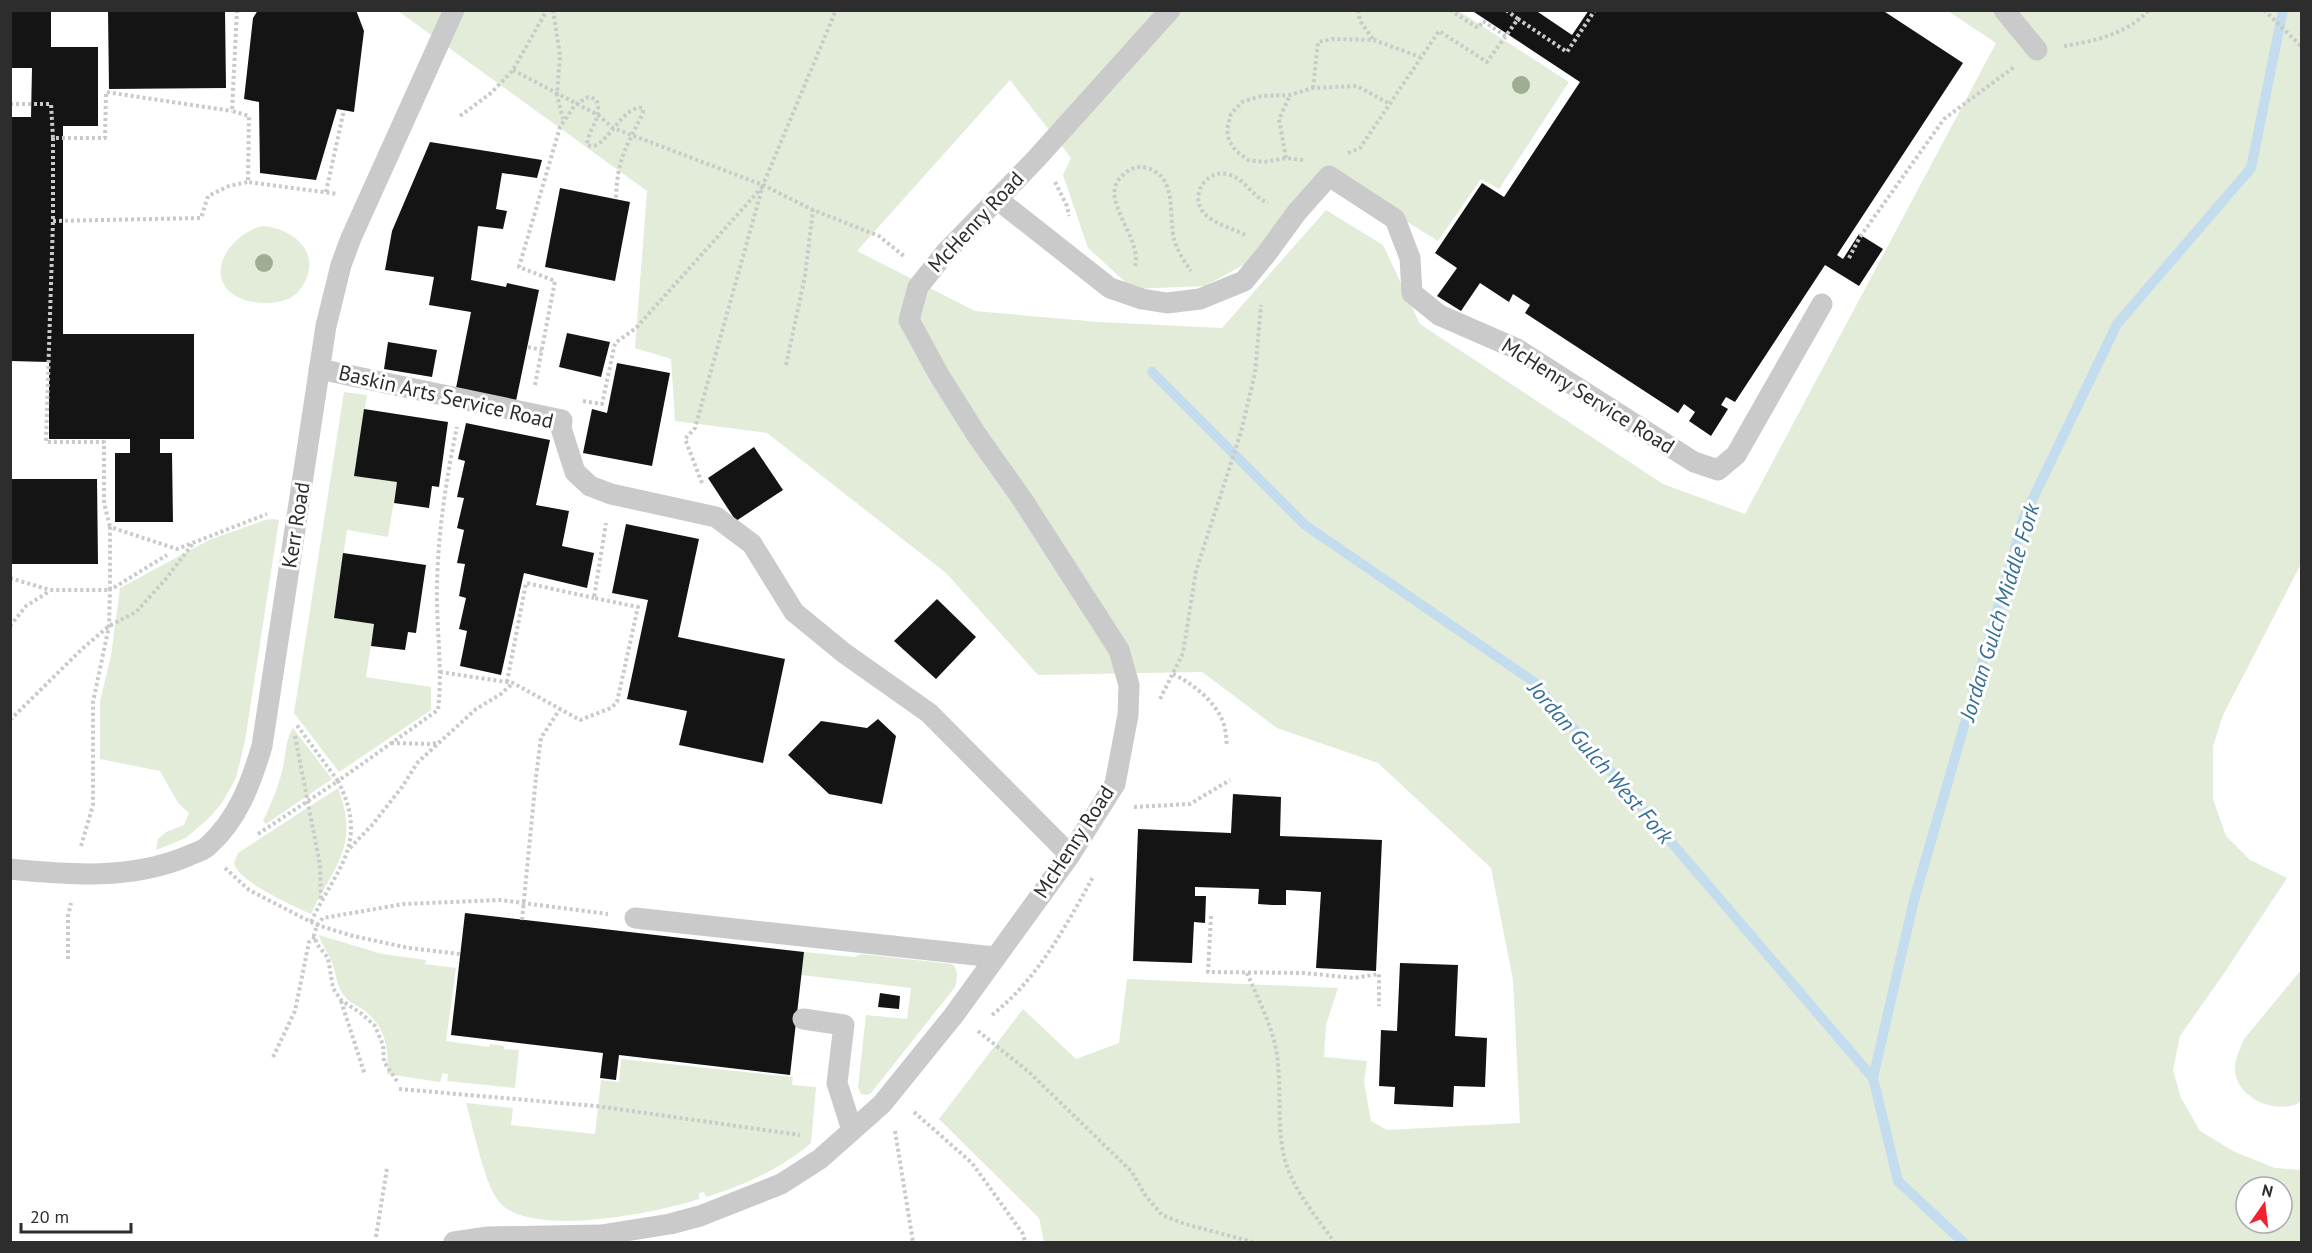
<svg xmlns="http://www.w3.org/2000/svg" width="2312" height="1253" font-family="'PT Sans',sans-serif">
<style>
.green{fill:#e3ecd9;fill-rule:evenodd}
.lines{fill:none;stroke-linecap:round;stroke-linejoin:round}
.stream{stroke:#c4ddee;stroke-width:10}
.building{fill:#141414}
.path{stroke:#cacaca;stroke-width:4;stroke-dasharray:3 3;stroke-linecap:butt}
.service{stroke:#cacaca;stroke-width:21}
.path-bridge{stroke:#cacaca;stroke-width:4;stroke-dasharray:3 3;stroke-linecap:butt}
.tree{fill:#9fae91}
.labels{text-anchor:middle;stroke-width:6;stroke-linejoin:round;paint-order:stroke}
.street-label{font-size:21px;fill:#2d2d2d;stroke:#fff}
.water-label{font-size:22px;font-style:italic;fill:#356f95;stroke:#fff}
</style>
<rect width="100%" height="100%" fill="#fff"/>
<g class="green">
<path d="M398 11H1459L1569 82 1499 189 1481 179 1438 241 1322 169 1245 264 1205 286 1133 289 1088 248 1063 175 1071 158 1010 80 857 251 975 311 1099 322 1222 328 1326 210 1383 245 1420 324 1663 484 1745 514 1996 43 1948 11H2301V564L2223 715 2213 746V799L2226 836 2250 860 2287 878 2227 969 2180 1036 2173 1070 2181 1098 2200 1131 2235 1152 2275 1168 2301 1170V1242H1044L1039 1218 939 1119 1023 1009 1076 1059 1119 1043 1127 979 1338 988 1326 1025 1324 1057 1367 1061 1364 1082 1371 1121 1387 1130 1520 1123 1513 980 1491 868 1378 763 1277 728 1202 672 1038 675 946 573 767 433 675 421 671 359 635 348 647 191ZM2246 1187H2282V1223H2246Z"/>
<path d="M263 226C298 229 325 258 299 291 284 310 233 306 223 283 212 258 241 230 263 226Z"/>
<polygon points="344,392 367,395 354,476 397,482 388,537 347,530 334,618 374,624 366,677 431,687 431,710 339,772 294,713"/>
<polygon points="273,519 279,520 245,741 236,778 222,803 208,819 186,838 156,850 158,839 166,832 184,825 189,813 178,803 160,771 100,759 100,701 111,656 120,588 209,540 265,520"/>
<path d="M293 728 332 779 266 824 263 821C271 804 278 788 282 771 286 757 285 740 293 728Z"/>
<path d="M338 788C360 847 335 864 311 914 294 906 237 881 234 863L238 853Z"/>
<path d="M319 935 382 954 426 960 425 964 456 968 446 1041 489 1047 490 1044 504 1046V1049L519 1050 515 1088 447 1081 448 1074 443 1073 440 1082 387 1074C389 1049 386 1028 365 1011 359 1006 351 1004 346 998 335 986 337 973 331 960 327 951 321 944 319 935Z"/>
<path d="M804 952 855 957 861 954 952 964C959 970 957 979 955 987L871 1093 867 1095 861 1094 858 1087 866 1015 907 1019 911 988 801 975Z"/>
<path d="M2301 970V1102C2278 1115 2238 1100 2235 1071 2234 1061 2240 1049 2244 1039Z"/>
<path d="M621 1059 793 1077 792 1085 816 1087 811 1143C782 1168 747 1184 710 1196L706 1197 704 1192 699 1193V1199C660 1212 524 1241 497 1199 483 1178 474 1130 466 1103L513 1108 511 1125 595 1134 601 1080 619 1082Z"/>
</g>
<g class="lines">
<g class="stream">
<polyline points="1152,372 1305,525 1534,682 1873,1078"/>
<polyline points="1963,1242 1898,1181 1873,1078 1914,900 2024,517 2117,324 2251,168 2283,10"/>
</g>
</g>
<g class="building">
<polygon points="10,10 51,10 51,47 98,47 98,126 63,126 63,334 194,334 194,439 160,439 160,453 172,453 173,522 115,522 115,453 130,453 130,439 49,439 49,362 10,361 10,117 31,117 32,68 10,68"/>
<polygon points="108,10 225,10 226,88 109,89"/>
<polygon points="258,10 356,10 364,31 354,112 337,109 316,180 260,173 259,102 244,99 253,18"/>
<polygon points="1471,10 1535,10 1572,35 1589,10 1882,10 1963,63 1837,255 1843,259 1859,234 1883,249 1859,286 1825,265 1735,402 1726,397 1721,405 1728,409 1711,436 1689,421 1695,412 1684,404 1678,413 1525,313 1530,305 1513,294 1509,302 1480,283 1461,311 1437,296 1457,268 1435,253 1482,183 1504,197 1580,82"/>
<polygon points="430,142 542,160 537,178 502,173 496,209 507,211 503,229 478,226 471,280 506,287 507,283 539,290 516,401 456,388 471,312 429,305 434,277 385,270 392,231"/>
<polygon points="560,188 630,202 615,281 545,267"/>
<polygon points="567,333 610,342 601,377 559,367"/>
<polygon points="388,342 437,350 432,377 384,369"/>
<polygon points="617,363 670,373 652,466 583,453 592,409 607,413"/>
<polygon points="364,409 448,422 439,487 432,486 429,508 394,503 397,482 354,476"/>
<polygon points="466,423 550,440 536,505 569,511 562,546 594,553 587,588 524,573 501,675 460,666 467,631 459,629 466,598 459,596 465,564 457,563 464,530 457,528 464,498 457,497 465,461 458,459"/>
<polygon points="754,447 783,490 736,521 708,478"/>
<polygon points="10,479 97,479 98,564 10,564"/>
<polygon points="626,524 699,539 678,637 785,659 763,763 679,745 687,711 627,699 648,600 612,593"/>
<polygon points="343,553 426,565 416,633 408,632 405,650 371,646 374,624 334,618"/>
<polygon points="937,599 976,637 936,679 894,641"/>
<polygon points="878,719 896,736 882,804 829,794 788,755 821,721 867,728"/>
<polygon points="1233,794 1281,797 1280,836 1382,840 1376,971 1316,968 1321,892 1286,890 1286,905 1272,905 1258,904 1259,889 1195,887 1195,896 1206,896 1205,923 1194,922 1192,963 1133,961 1138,829 1231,833"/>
<polygon points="465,913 804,952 790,1075 619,1055 616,1080 600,1078 603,1053 451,1035"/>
<polygon points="1400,963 1458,965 1455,1036 1487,1038 1485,1087 1454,1086 1453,1107 1394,1104 1395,1087 1379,1086 1381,1030 1397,1031"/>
<polygon points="880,993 900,996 899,1009 878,1007"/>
</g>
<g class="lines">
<g class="path">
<polyline points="237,10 232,111 249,116 248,182 338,194"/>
<polyline points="553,10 560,55 557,95 563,119"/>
<polyline points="1358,10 1360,21 1373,39"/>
<polyline points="1450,10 1478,28 1483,21 1507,37"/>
<polyline points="1506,10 1518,19"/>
<polyline points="2264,10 2302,47"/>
<path d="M2064 46C2095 41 2127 34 2149 10"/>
<polyline points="513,70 598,115 613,128 763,185 813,210 879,236 905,257"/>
<polyline points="1313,88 1318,42 1333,39 1374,40 1420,57"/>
<polyline points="10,104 51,104 53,138 105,138 106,92 232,111"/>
<polyline points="460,116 491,93 513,70 547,10"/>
<polyline points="53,138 53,221 46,442 104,442 104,503 110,527"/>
<polyline points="1348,153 1360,148 1439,31 1487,62 1518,19 1567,52 1595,10"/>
<polyline points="1286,158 1279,119 1290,95"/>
<polyline points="1303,160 1286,158 1264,162 1248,160 1236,151 1229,141 1227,129 1231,114 1242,102 1261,96 1290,95 1313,88 1357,86 1390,104"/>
<polyline points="1055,182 1067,206 1069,216"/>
<polyline points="326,192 344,110"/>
<polyline points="53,221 201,218 208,196 229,186 248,182"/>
<path d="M1245 235C1232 228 1214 224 1204 213 1189 196 1206 169 1227 174 1245 178 1252 197 1268 203"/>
<polyline points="1849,258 1860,237 1944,119 2014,67"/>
<path d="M1135 266C1143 238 1097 198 1122 176 1129 169 1137 165 1147 168 1178 177 1168 213 1174 239 1177 250 1185 263 1191 271"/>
<polyline points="528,347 542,350"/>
<polyline points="786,365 805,276 813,210"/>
<path d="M535 385 555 281 519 267 560 127 575 105 588 97 596 99C604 117 588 128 587 145 605 154 621 104 643 108V113C626 147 617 160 616 199"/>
<polyline points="583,401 602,404 615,343 636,328 763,186"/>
<polyline points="702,483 685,439 695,428 763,185 836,10"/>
<polyline points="10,578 50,590 110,590 110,527 177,549 267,514"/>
<polyline points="10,626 26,606 50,591"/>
<polyline points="440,672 513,683 580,720 611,708 617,702 638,607 594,598 606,523"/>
<path d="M1173 674C1192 683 1216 702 1223 722 1226 729 1226 738 1227 746"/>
<polyline points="507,682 526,583 594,598"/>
<polyline points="1160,699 1183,653 1196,571 1241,432 1255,373 1261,305"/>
<polyline points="10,720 82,649 109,626 136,612 165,580 194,542"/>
<polyline points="295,736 320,865 321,900"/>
<polyline points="391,743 432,744 440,742"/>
<polyline points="536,777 541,738 560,709"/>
<polyline points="1134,807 1190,804 1230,780"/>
<polyline points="258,834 338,781 296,724"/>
<polyline points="81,846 93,805 93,702 109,626 110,590 167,555"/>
<polyline points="350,848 373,824 402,787 418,762 476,709 501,694 513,683"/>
<polyline points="225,868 249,890 317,925 353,936 409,948 460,954"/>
<polyline points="1211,916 1208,972 1304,973 1354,978 1379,974 1379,1006"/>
<path d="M311 922C336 868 370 844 338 781L438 710C443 669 436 627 437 586 438 533 446 479 457 427"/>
<polyline points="68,959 68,916 71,903"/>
<path d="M1247 973C1258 999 1273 1027 1277 1055 1282 1090 1276 1126 1285 1160 1293 1190 1317 1217 1334 1242"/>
<polyline points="341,1001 365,1075"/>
<path d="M992 1015C1037 980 1066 926 1093 877"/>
<polyline points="978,1031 1030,1073 1132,1172 1145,1195 1162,1215 1185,1224 1253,1242"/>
<polyline points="273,1057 295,1011 309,942 315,937"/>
<polyline points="397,1081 384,1062 383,1045 375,1026 362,1014 341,1000 333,988 328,958 317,944 314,935 317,925 323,918 404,904 500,900 608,914"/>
<polyline points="399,1089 596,1106 800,1135"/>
<polyline points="914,1112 972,1163 1023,1234 1025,1242"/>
<polyline points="895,1131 913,1242"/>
<polyline points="376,1237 387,1168"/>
</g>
<g class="service">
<polyline points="2004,10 2037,50"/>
<polyline points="997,199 1110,288 1142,299 1167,303 1200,299 1244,281 1267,253 1297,212 1329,176 1395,219 1410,258 1412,293 1439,315 1517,349 1694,462 1718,470 1736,455 1822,304"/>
<polyline points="319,369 562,420 561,428 575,472 590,486 611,494 716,517 752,544 794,612 844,653 929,713 1070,855"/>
<path d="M10 869C71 875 131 880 188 856 194 853 203 851 208 846 238 819 251 783 262 746L326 326 341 265 351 238 454 10"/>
<polyline points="635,918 994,957"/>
<polyline points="803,1019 844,1025 837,1083 852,1130"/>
<polyline points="454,1242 488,1237 601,1235 670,1224 700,1216 781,1184 820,1159 882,1104 954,1015 1070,855 1115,784 1128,715 1129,685 1119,650 1022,499 976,434 939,375 909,320 918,287 946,252 1036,159 1170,10"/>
</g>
<polyline class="path-bridge" points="522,920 536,777"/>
</g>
<g class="tree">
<circle cx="1521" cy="85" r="9"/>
<circle cx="264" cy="263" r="9"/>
</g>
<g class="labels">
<g class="street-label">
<text transform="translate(976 222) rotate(-47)" y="7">McHenry Road</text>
<text transform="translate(1588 396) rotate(32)" y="7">McHenry Service Road</text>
<text transform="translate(446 397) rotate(13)" y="7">Baskin Arts Service Road</text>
<text transform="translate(296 525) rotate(-81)" y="7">Kerr Road</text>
<text transform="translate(1074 842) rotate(-57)" y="7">McHenry Road</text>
</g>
<g class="water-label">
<text transform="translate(1999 612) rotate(-73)" y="8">Jordan Gulch Middle Fork</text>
<text transform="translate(1601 762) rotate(49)" y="8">Jordan Gulch West Fork</text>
</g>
</g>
<rect width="2312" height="1253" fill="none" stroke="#2d2d2d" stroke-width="24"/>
<g transform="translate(2264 1205) rotate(14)"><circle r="28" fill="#ffffff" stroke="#ababab" stroke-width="1.5"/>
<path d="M0-4.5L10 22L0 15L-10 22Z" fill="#f2212f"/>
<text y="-9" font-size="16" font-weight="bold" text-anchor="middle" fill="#2d2d2d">N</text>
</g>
<path d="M21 1223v9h110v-9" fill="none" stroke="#2d2d2d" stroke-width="3"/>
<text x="30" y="1223" font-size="18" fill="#2d2d2d" stroke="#ffffff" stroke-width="4.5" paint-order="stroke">20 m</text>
</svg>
